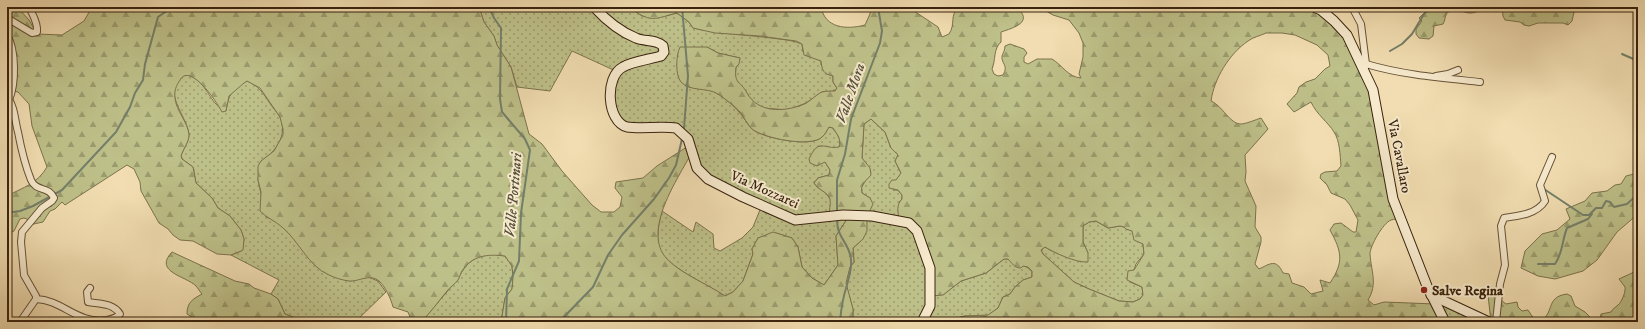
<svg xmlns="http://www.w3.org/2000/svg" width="1645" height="329" font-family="'IM FELL DW Pica',serif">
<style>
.grass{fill:url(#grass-dots);stroke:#7c724c}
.forest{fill:url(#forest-firs);stroke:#7c724c;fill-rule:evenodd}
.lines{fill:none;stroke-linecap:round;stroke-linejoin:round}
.stream{stroke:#747f69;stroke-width:2}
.street-casing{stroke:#675237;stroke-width:8}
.secondary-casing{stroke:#39230e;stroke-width:11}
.street{stroke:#f6e9cc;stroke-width:6}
.secondary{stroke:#f6e9cc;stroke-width:9}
.poi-dot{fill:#8f2418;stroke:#f6e9cc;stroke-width:1.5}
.labels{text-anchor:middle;stroke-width:4;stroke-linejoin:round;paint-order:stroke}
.street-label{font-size:14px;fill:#39230e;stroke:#f6e9cc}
.poi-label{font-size:14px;font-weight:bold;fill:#39230e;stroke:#f6e9cc;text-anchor:start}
.water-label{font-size:15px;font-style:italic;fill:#57513c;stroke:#f6e9cc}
</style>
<defs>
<pattern id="grass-dots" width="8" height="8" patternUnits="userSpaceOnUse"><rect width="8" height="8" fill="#bec089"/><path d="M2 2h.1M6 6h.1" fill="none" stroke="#9b9c6e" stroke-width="1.8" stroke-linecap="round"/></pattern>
<pattern id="forest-firs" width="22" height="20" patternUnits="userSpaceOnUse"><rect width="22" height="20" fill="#bec089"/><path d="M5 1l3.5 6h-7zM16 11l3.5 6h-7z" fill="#9b9c6e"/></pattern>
</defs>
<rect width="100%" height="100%" fill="#f1ddb1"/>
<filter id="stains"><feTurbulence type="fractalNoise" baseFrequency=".005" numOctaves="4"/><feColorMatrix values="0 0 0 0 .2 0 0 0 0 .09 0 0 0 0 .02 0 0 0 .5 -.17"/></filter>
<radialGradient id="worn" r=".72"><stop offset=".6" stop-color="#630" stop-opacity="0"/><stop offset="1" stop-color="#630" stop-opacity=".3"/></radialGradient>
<g class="grass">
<path d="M479 7H629L642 16H666L677 13 689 22 693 28C721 34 750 35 779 39 787 40 795 41 802 44L803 52 821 61V65L833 76V82L837 88 835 91 822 92 806 103 788 110 763 108 757 105 749 98 747 93 740 86 735 78 736 67 740 58 718 53 707 47 677 64C680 99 698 81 718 94 725 98 734 106 739 112 744 117 747 124 752 129 762 138 811 148 822 137 825 135 827 130 829 127L833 128C837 134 842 140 839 147L832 149 828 146 825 162 830 170 829 175 818 178 814 183 817 187 826 193 830 199 849 216 836 236 838 265 824 285 812 278 802 267 798 247 792 238 776 233 758 238 752 249 753 254 743 281 733 292 725 296C710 286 663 265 659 248 656 235 659 223 662 211L693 232 696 222 713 234 714 248 720 251 742 238 753 227 762 205 701 174 692 152 676 128 633 127 619 120 611 91 618 72 572 51 550 91 517 87 511 67 497 45 494 36 484 22Z"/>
<path d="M185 75C200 76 207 93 215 103 218 106 223 109 226 111 228 96 232 88 247 81 258 85 263 93 269 102 272 107 277 112 280 117 288 135 276 152 261 161L258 180 266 217 274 220 283 227 327 274 350 281 368 277 378 281 386 292 355 322H306L285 314 278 299 271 294 279 280 231 255 241 251 243 247 244 239 241 230 230 216 218 208 212 198 196 183 193 167 182 159 181 156C183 149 189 142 189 135 188 116 159 91 185 75Z"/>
<path d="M871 119 885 132 891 148 898 155 895 161 901 173 893 190H898L902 195V199L899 202 913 225 943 295 961 281 986 273 1004 259H1008C1015 265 1025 264 1032 271V277L1023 280 1015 287 1010 294 1003 297 998 308 988 316H965L949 320 947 322H857L853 317V309L845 283 850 267 854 262 853 248 863 239 870 198 862 193 861 188 871 172 862 158 864 124Z"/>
<path d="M1096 221 1108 228 1120 226 1124 227C1126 228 1129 229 1131 230 1136 234 1138 241 1143 244L1144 254 1136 264 1130 282 1142 287 1143 295 1140 299 1133 302 1119 301 1089 289 1074 282 1043 254 1041 250 1045 247C1056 254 1068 257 1081 262L1088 253 1083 242V226L1089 222Z"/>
<path d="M493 254 505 256 512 266 513 277 512 289 505 298 501 322H421L458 279C467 261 474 257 493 254Z"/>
<polygon points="1433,297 1490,322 1445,322"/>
</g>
<g class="forest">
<path d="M7 7H17L29 20 37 34 62 35 84 21 92 7H479L484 22 494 36 497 45 511 67 529 134 542 144 562 171 592 205 601 212H614L620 207 622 197 615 188 616 182 643 178 657 166 690 145 692 152C678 179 641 231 667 259 683 275 706 283 725 296L733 292 743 281 753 254 752 249 758 238 773 232 786 236 792 238 798 247 802 267 812 278 824 285 838 265 836 236 849 216H829C829 211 831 204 830 199 828 192 818 190 814 183L818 178 829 175 830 170 825 162 817 166 810 163 809 159C819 137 824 150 839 147 842 140 837 134 833 128L829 127C827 130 825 135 822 137 811 148 763 138 752 129 747 124 744 117 740 112 735 106 725 99 718 94 707 87 690 92 681 82 675 75 676 55 680 47H707L718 53 740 58 739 64 736 67C734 85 740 80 747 93 758 113 783 112 802 105 809 103 815 95 822 92 826 91 831 91 835 91L837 88 833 82V76C823 74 822 70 821 61L804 55 802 44 796 41 760 36 715 33 693 28 689 22 677 13C666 15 655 22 643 16 638 14 634 10 629 7H821C825 28 846 30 865 25L870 14V7H908L938 27 942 37 949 34C956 24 949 15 959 7H1016C1035 22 1013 28 1001 32V42C993 49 996 60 992 69L994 74 998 76 1003 75C1009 65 1001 64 1002 56 1003 53 1005 50 1005 46L1010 44 1024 49 1027 53 1024 57V62L1028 64 1037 59H1052C1062 65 1068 77 1081 78L1079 74 1083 57V43L1079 33 1069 20 1053 15 1039 7H1307L1338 25 1359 51 1389 176 1403 219C1399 219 1394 219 1391 220 1383 223 1370 246 1370 254 1371 271 1378 284 1368 300L1374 305 1384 302 1435 304 1445 322H947L949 320 965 316 988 315 998 308 1003 297 1010 294 1015 287 1023 280 1032 277V271L1028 267 1023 266 1021 268C1014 268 1012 263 1008 259H1004L986 273 961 281 943 295 932 296 924 241 899 219C898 212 896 205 902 199V195L898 190 889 188V184L892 180H896L901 173 895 161 898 155 891 148 885 132 871 119 864 124 862 158 870 168 871 175C866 181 860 184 862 193L870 198 873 204 867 217V231L863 239 853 248 854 262 850 267 846 283 853 309V317L857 322H501L505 298 512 289 513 277 512 266 505 256C488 254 472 255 462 271 460 274 460 277 458 280 455 284 450 287 447 291 438 302 431 312 421 322H410V317L408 312 393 307C391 299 385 286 379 281 369 273 359 282 349 281 342 280 335 278 329 275 308 266 299 241 282 227 275 221 267 218 260 211L261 192 258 180V166L261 161 274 151 283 135V129L280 117 260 88 247 81 244 83 229 96 226 111 222 112C217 102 190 62 180 80 176 86 174 91 175 98 176 111 188 122 189 135 189 142 183 149 181 156L182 159 193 167 196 183 212 198 218 208 230 216 241 230 244 239 243 250 241 251 231 255 217 254 193 241 180 240 173 235 168 229 159 223 141 191 140 182 134 169 127 165 65 205 62 202 55 209 50 211 43 222 29 225 27 219 24 218 20 219 14 231 8 234 7 196C24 187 37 184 47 167L32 126 29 104 18 92 7 90ZM1266 33H1282L1295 35 1317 45 1328 55 1330 66 1325 69 1315 79 1306 82 1299 87 1297 93 1287 104 1294 112 1311 102C1317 115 1328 122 1334 132 1340 141 1340 155 1341 166L1337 171 1325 172 1321 174 1320 178 1327 185 1331 193 1345 199 1350 205 1358 220 1356 232H1353L1341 223 1334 224 1330 230C1342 252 1344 262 1330 283L1320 280 1323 291 1311 294 1304 287 1292 283 1289 274 1283 273C1276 258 1270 264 1259 269L1255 264 1261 242V237L1255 227 1256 206 1245 181 1246 172 1245 155 1268 129 1261 118C1255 120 1248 123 1242 124 1230 125 1223 106 1211 101 1214 79 1229 54 1248 41 1253 37 1260 36 1266 33ZM1096 221 1108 228 1120 226 1124 227 1126 229 1132 231 1134 240 1143 244 1144 254 1134 270 1128 271 1127 280 1142 287 1143 295 1140 299 1133 302 1119 301 1089 289 1074 282 1043 254 1041 250 1045 247C1055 253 1076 263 1088 262V253L1083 242V226L1089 222Z"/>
<path d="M1430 7H1485C1480 10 1476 13 1470 13 1463 13 1451 5 1446 15 1445 17 1445 21 1443 24L1434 26 1433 36 1429 39 1419 38 1416 34V29L1422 21 1419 18Z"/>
<polygon points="1502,7 1580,7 1574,12 1572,21 1568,25 1563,23 1538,23 1529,26 1524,25 1520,22 1505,20 1503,16"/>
<polygon points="1638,173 1638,214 1617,232 1597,260 1583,271 1555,279 1538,276 1521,268 1525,251 1542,234 1557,230 1570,219 1566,209 1585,201 1592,193 1607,191 1615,185 1621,184 1626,176"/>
<path d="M172 252 235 281 249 284 254 288 271 294 278 299 285 314 306 322H209L196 320 187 314C187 302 193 299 202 294 200 292 198 288 196 286 186 276 153 272 172 252Z"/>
<path d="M1638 267V322H1538C1556 315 1544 297 1567 294L1571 296 1575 306 1585 312 1592 319 1596 322 1600 320 1601 314 1611 312C1613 308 1615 308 1618 305 1622 302 1626 291 1625 287L1619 279 1632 273Z"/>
<polygon points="1487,286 1495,288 1502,301 1506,304 1517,302 1518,307 1522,311 1528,310 1536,322 1491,322"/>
</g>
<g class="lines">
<g class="stream">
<polyline points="489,7 494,18 501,28 500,99 502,112 525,139 530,150 521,213 519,261 507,289 506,322"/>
<polyline points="682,7 688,76 684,128"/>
<polyline points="1390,51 1402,44 1412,34 1424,14 1431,7"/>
<polyline points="1622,54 1638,61"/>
<polyline points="1544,189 1583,215 1589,215 1596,208 1602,208 1606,201 1610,202 1614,207 1627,204 1638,194"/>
<polyline points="837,210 837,180 845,154 851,119 880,43 882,31 878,7"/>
<polyline points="7,213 20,211 33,206 62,190 116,132 130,107 135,93 143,80 145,64 158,17 168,10 176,7"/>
<path d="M837 220C837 239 850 243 851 260 852 269 849 276 847 285 843 297 841 309 840 322"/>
<path d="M1538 264H1555C1563 253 1562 240 1567 228L1588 219 1592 214"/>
<path d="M524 322C537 318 547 317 561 320L593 287 608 255 622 235 654 199 669 178 676 165 682 139"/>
</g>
<defs>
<g id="street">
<polyline points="1352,7 1361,24 1366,64 1365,67"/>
<path d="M7 18 32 33 37 32C38 24 34 17 31 11"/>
<path d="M7 35C16 50 16 83 9 100"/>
<path d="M1366 64C1403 75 1442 78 1480 82"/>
<polyline points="1436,76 1448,74 1458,70"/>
<path d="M7 97C15 106 15 122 18 132 21 148 25 165 31 180 36 192 49 186 54 198L52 201 42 208 22 232 21 242 24 275 36 296V299L20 322"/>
<path d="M36 299C63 300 76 324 107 320 112 319 117 318 120 314 113 303 100 304 88 302L87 292 90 288"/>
<path d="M1496 322 1500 284 1505 265 1501 226 1504 218C1519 216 1537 214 1545 201L1540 185 1552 157"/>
</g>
<g id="secondary">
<path d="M594 7C605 19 621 32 636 38 645 42 656 39 663 46L664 52 661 56C651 59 631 62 623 67 604 77 607 122 627 127 640 129 662 126 676 128L688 139 697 168 708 179 743 197 795 220 843 215 872 216 909 223 917 231 930 268V306L922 322"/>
<polyline points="1314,7 1321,10 1334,21 1347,35 1373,90 1393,199 1427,286 1445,322"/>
<polyline points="1431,295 1489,322"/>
</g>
</defs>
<use href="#street" class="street-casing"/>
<use href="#secondary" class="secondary-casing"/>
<use href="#street" class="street"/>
<use href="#secondary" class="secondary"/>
</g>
<circle class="poi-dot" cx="1424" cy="290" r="4"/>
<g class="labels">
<g class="street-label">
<text transform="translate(1400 156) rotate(79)" y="5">Via Cavallaro</text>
<text transform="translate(765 189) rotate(24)" y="5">Via Mozzarei</text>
</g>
<g class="poi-label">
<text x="1432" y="295">Salve Regina</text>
</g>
<g class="water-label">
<text transform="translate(850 93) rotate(-71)" y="5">Valle Mora</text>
<text transform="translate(513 195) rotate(-85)" y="5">Valle Portinari</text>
</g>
</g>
<rect width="1645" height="329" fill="none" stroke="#f1ddb1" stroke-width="24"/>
<rect x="8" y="8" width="1629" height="313" fill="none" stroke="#39230e" stroke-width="2"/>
<rect x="12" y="12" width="1621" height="305" fill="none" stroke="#39230e"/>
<rect width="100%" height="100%" filter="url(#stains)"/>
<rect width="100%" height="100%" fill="url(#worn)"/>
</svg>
